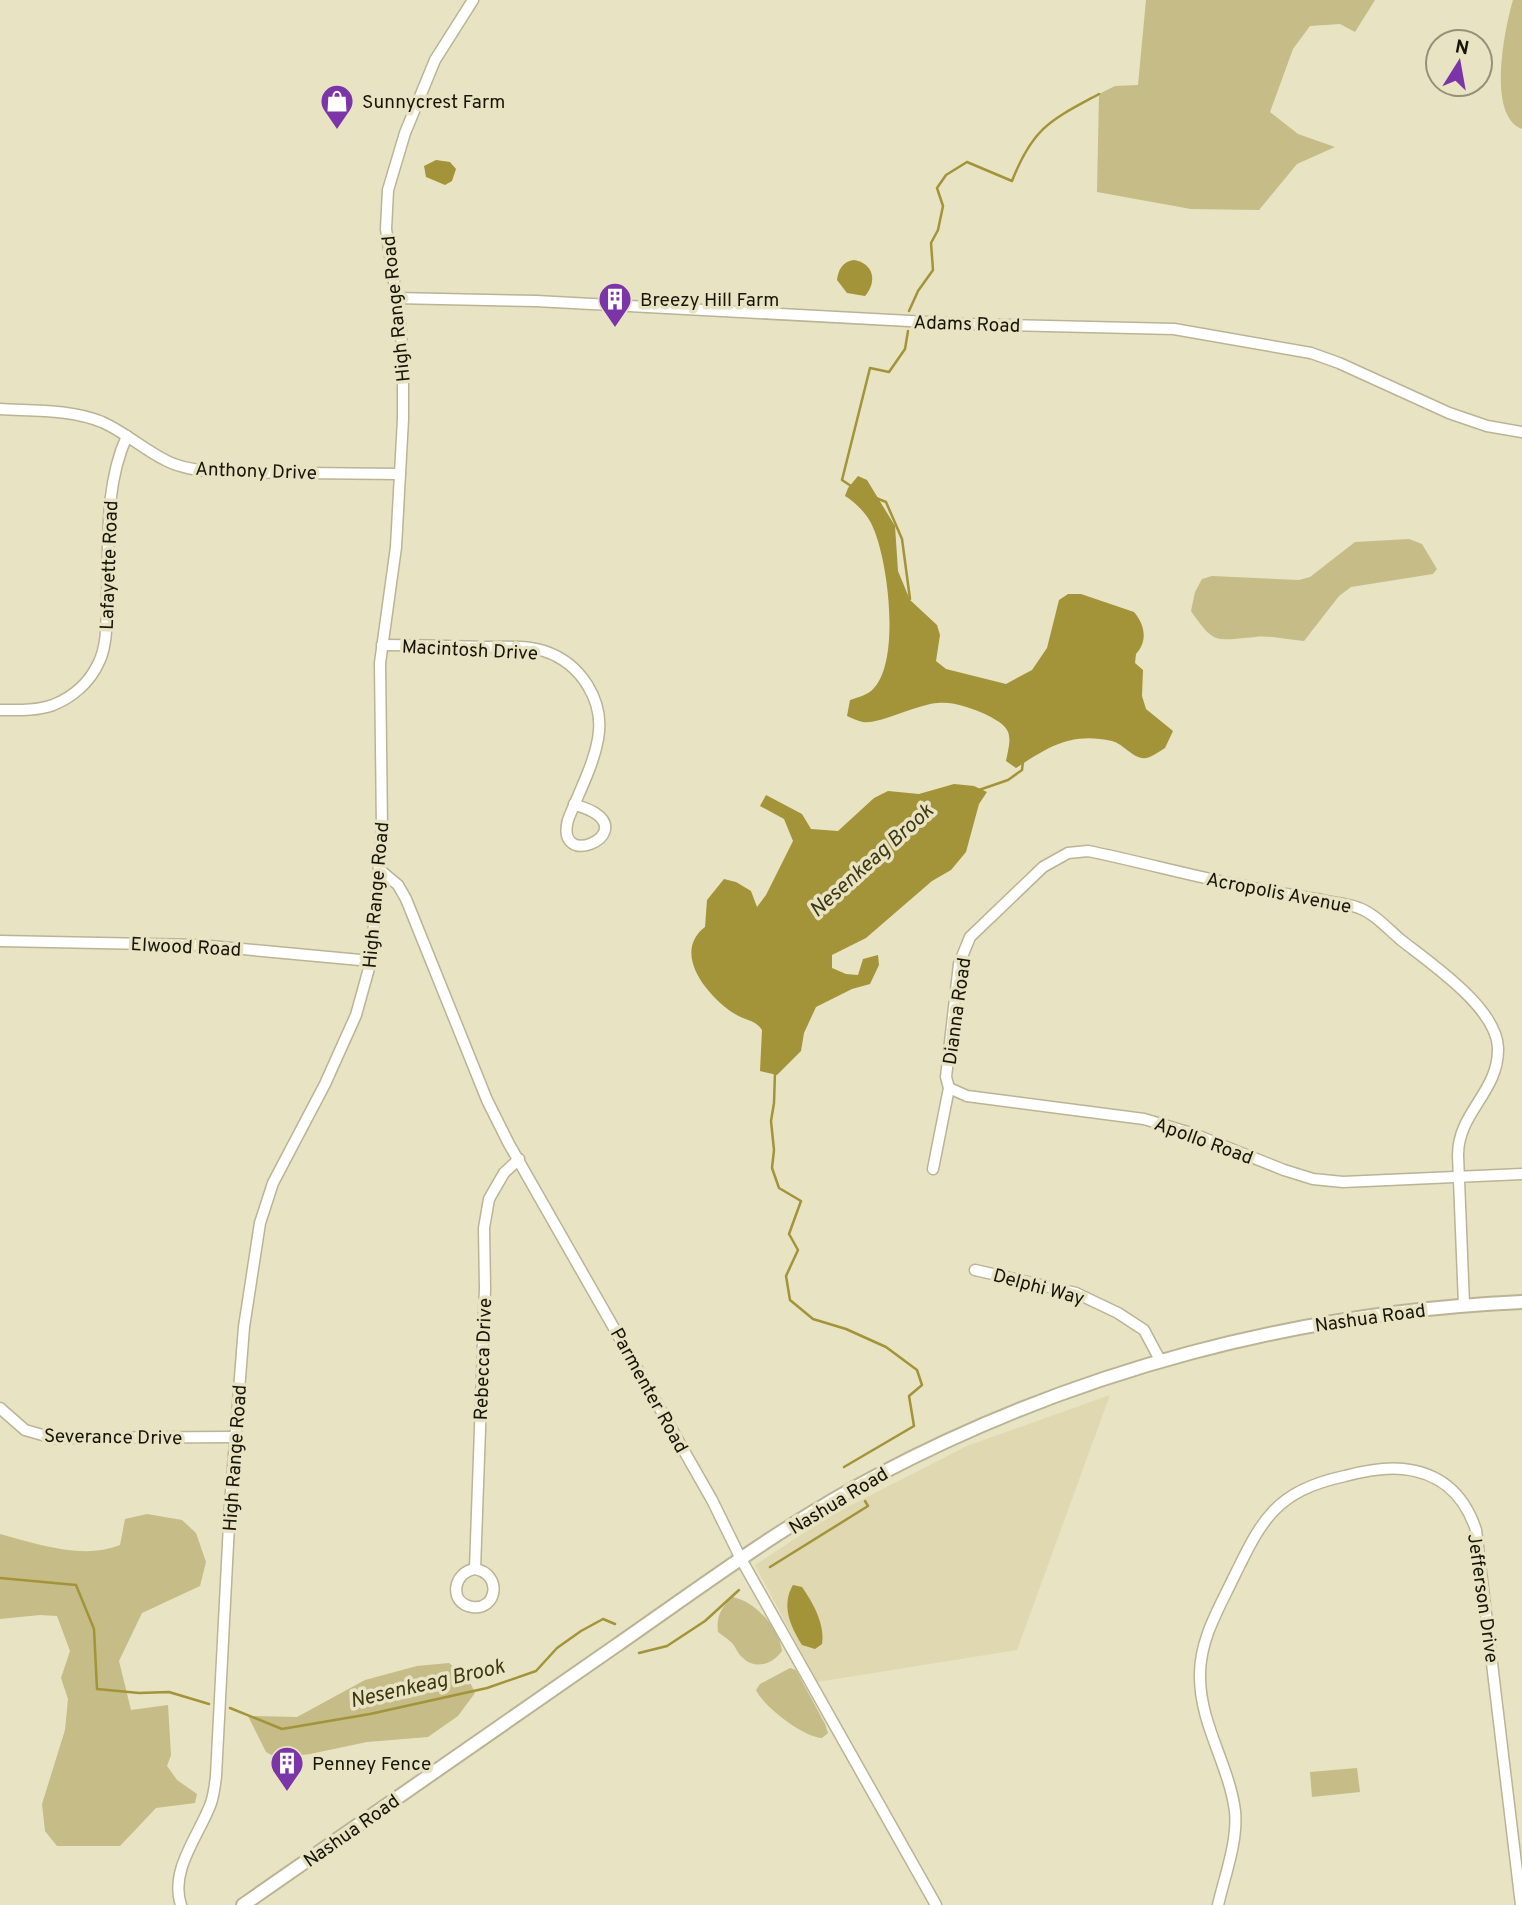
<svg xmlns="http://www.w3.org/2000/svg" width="1522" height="1905" font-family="Overpass,sans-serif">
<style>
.built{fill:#dfd8b1}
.green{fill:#c5bc87}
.water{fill:#a39339}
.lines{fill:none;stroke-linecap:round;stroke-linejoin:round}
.stream{stroke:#a39339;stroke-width:2.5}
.minor-casing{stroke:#bab495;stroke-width:13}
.major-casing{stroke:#bab495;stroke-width:16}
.minor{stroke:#fff;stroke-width:10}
.major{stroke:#fff;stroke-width:12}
.labels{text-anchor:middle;stroke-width:7;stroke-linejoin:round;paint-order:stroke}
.poi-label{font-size:19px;fill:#171509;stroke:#e8e3c2;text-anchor:start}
.street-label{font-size:19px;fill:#171509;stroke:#e8e3c2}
.water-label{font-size:21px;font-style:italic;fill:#3e3711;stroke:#e8e3c2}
</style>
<rect width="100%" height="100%" fill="#e8e3c2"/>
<polygon class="built" points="1110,1395 1017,1650 817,1682 755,1565 828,1517 967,1446"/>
<g class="green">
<polygon points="1146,0 1375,0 1355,32 1340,24 1310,26 1293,49 1270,112 1298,134 1335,147 1297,164 1259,210 1191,209 1097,192 1099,94 1115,86 1138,85"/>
<path d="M1513 0H1522V129C1486 116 1505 27 1513 0Z"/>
<path d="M1409 539 1422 544 1437 569 1433 574 1351 587 1339 596 1304 641C1288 640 1270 635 1255 637 1216 640 1215 646 1191 611L1195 592 1202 579 1212 576 1299 580 1310 577 1355 542Z"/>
<path d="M147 1514 182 1520 196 1533 206 1562 200 1586 142 1613 119 1661 131 1710 168 1705 171 1755 167 1766 177 1780 197 1794 195 1803 156 1808 120 1846H57L45 1831 42 1804 65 1730 68 1699 61 1678 70 1651 57 1616 40 1615 0 1619V1534C37 1544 83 1560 120 1545L125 1519Z"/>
<path d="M733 1597C756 1602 779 1628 782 1651 772 1665 754 1670 742 1657 737 1653 736 1647 732 1643 728 1639 722 1635 718 1632 716 1617 721 1607 733 1597Z"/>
<polygon points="449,1663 468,1678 475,1693 458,1716 428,1737 367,1742 310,1754 277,1758 266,1752 248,1716 297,1717 365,1680 417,1666"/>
<path d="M790 1668 796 1670 825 1724 828 1733 822 1738C803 1737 764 1707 756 1690L760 1684Z"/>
<polygon points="1357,1768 1360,1792 1312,1797 1310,1772"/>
</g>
<g class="water">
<polygon points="436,160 450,162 456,169 452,181 445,185 426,177 424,166"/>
<path d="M854 260C873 263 878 281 865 296L847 293 837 280C838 270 843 261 854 260Z"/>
<path d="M858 476 867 480 895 526 898 571 910 600 937 625 940 635 936 661 946 669 1006 684 1032 670 1047 648 1059 600 1068 594H1081L1134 612C1145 625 1148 641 1136 654L1135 663 1143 670 1142 696 1146 709 1173 731 1165 748C1160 751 1152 757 1146 758 1134 760 1124 744 1112 741 1070 732 1049 747 1016 768L1006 761C1012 733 1013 728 985 714 971 708 953 701 938 703 917 704 878 725 863 722 858 721 852 718 847 716L850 700C859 697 868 695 874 688 901 659 888 556 871 523 866 513 855 502 845 496L848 488Z"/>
<path d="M954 784 974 786 987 792 979 804 966 852 951 870 932 881 866 938 832 955V968L846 974 858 975 863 959 878 955 879 965 870 984 852 989 816 1007 804 1033 801 1051 777 1075 760 1071 762 1030C756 1020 744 1020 735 1014 708 997 671 953 705 927L707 900 724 879 736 882 751 891 757 907 766 895 793 841 784 819 760 806 766 795 802 814 811 829 838 831 874 798 888 791 919 794Z"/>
<path d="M793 1585 802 1587C813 1603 825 1624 822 1644L815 1649 802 1645C790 1626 781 1605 793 1585Z"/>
</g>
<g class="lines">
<g class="stream">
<path d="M909 311 918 291 933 270 931 243 938 230 943 206 937 188 946 175 967 162 1012 181C1033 127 1051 120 1099 94"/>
<polyline points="851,486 842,480 870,368 889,372 905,349 908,331"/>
<polyline points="876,498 886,502 902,539 910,599"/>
<polyline points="979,790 1008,780 1022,770 1023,761"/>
<polyline points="775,1072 774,1103 771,1121 774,1150 772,1168 779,1188 801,1201 789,1234 798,1250 786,1276 790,1300 813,1319 846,1329 886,1347 917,1370 922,1385 909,1396 914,1426 844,1467"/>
<polyline points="770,1567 868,1506 865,1501"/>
<polyline points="0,1578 76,1585 94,1629 97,1689 139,1693 169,1692 209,1704"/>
<polyline points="639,1653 667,1646 705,1621 739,1590"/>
<polyline points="230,1708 282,1729 370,1714 487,1688 536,1671 557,1648 581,1631 603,1619 615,1624"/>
</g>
<defs>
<g id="minor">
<polyline points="395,298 536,301 965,324 1174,329 1311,353 1339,363 1449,413 1487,426 1522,432"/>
<path d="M0 409C33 411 70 409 102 422 125 432 144 450 167 461 181 468 198 470 214 472L400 474"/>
<path d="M382 645C416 645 451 646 485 647 504 647 525 645 544 651 581 663 605 701 598 739 593 767 578 794 568 820 555 869 632 837 595 813 589 809 581 807 574 804"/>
<path d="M0 710C18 710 36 711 53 705 73 697 90 682 99 662 108 643 106 620 107 599 109 545 104 486 127 436"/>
<polyline points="380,870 398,885 406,899 487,1100 509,1144 712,1500 741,1559 936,1905"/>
<polyline points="0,941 199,945 371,961"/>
<polyline points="949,1088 967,1096 1144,1119 1191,1133 1284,1170 1313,1179 1343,1182 1522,1174"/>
<path d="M933 1169 949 1088 946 1077 959 964 970 937 1043 867 1068 853 1088 851C1142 862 1195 877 1249 887 1273 892 1298 896 1322 900 1334 903 1347 903 1359 908 1375 914 1388 929 1401 940 1430 963 1497 1008 1498 1048 1499 1092 1458 1112 1458 1155L1464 1305"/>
<polyline points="975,1270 1076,1293 1118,1313 1144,1330 1160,1360"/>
<polyline points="0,1408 25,1430 53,1438 235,1437"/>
<path d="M475 1569C503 1574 497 1611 472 1607 448 1603 453 1572 475 1569L485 1288 484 1228 489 1199 504 1173 519 1159"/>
<path d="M181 1905C169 1870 200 1834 211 1803 214 1794 215 1785 216 1776L230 1505 244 1327 260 1223 273 1183 325 1084 356 1015 371 961 382 829 380 663 396 547 403 419V360L400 321 386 229 388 190 405 133 435 60 473 0"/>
<path d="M1218 1905C1225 1875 1238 1841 1235 1811 1229 1765 1200 1724 1200 1677 1199 1645 1215 1615 1229 1587 1260 1524 1271 1492 1345 1476 1364 1471 1384 1467 1403 1469 1441 1473 1464 1494 1476 1530L1521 1905"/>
</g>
<path id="major" d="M243 1905C368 1818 493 1732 617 1645 702 1586 786 1523 878 1475 1077 1370 1297 1312 1522 1302"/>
</defs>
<use href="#minor" class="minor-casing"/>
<use href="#major" class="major-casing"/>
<use href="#minor" class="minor"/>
<use href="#major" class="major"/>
</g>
<defs>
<symbol id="shop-pin" viewBox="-11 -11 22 30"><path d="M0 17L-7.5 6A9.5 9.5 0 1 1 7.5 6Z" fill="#7b35a8" stroke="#e8e3c2"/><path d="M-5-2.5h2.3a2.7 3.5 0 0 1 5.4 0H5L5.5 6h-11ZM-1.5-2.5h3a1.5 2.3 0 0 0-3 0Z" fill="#fff"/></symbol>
<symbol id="building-pin" viewBox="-11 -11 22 30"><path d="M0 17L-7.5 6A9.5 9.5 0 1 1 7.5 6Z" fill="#7b35a8" stroke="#e8e3c2"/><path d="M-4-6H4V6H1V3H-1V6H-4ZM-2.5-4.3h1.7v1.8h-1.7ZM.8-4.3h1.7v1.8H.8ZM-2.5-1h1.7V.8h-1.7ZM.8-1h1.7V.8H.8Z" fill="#fff"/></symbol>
</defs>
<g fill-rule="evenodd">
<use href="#shop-pin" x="318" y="82" width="38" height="52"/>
<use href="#building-pin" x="596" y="280" width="38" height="52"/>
<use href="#building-pin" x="268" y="1744" width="38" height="52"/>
</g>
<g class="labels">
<g class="poi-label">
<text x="362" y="108">Sunnycrest Farm</text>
<text x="640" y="306">Breezy Hill Farm</text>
<text x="312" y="1770">Penney Fence</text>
</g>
<g class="street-label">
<text transform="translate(395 309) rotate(-96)" y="7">High Range Road</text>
<text transform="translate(967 323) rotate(2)" y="7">Adams Road</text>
<text transform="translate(256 470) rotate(2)" y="7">Anthony Drive</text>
<text transform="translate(108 565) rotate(-88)" y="7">Lafayette Road</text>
<text transform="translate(470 649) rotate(3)" y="7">Macintosh Drive</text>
<text transform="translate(1279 892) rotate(11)" y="7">Acropolis Avenue</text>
<text transform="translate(375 895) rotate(-85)" y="7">High Range Road</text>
<text transform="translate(186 946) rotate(3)" y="7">Elwood Road</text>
<text transform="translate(956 1011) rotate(-82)" y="7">Dianna Road</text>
<text transform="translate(1204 1140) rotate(20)" y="7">Apollo Road</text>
<text transform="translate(1039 1286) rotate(15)" y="7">Delphi Way</text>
<text transform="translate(1370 1317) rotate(-8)" y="7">Nashua Road</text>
<text transform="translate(482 1359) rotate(-88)" y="7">Rebecca Drive</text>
<text transform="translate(650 1390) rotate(61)" y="7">Parmenter Road</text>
<text transform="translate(113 1436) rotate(1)" y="7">Severance Drive</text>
<text transform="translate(234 1458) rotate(-86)" y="7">High Range Road</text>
<text transform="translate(838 1500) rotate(-31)" y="7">Nashua Road</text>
<text transform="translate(1484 1598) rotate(82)" y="7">Jefferson Drive</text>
<text transform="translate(351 1830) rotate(-35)" y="7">Nashua Road</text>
</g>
<g class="water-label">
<text transform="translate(871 860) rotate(-42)" y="7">Nesenkeag Brook</text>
<text transform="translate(427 1683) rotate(-13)" y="7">Nesenkeag Brook</text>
</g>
</g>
<g transform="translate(1459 63) rotate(11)"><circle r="33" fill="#e8e3c2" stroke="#949178" stroke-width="2"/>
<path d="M0-5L12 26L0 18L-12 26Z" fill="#7b35a8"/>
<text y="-10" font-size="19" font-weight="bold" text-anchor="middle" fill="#171509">N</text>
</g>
</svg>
